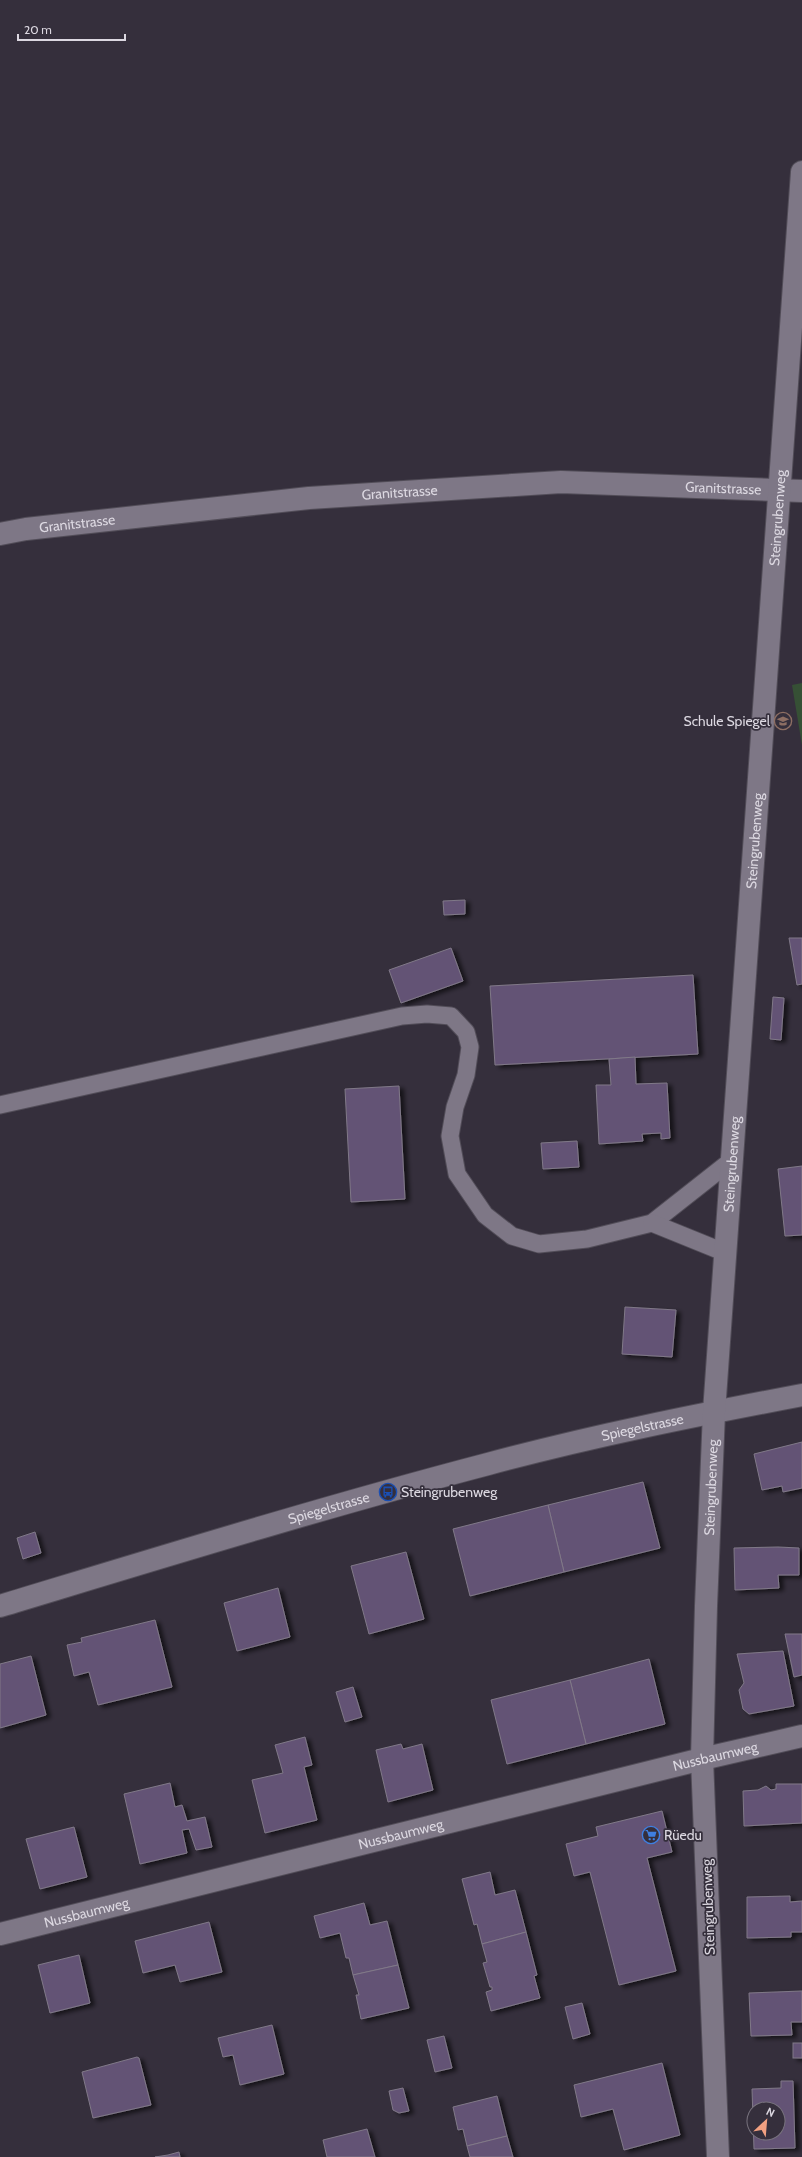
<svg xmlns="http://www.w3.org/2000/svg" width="802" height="2157" font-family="Cabin,sans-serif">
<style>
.green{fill:#365035}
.building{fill:#645375;stroke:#807988;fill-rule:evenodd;filter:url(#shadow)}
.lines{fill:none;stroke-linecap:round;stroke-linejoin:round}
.lane-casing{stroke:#524d58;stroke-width:19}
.street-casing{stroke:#524d58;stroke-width:24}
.lane{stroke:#7e7786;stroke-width:17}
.street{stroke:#7e7786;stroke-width:22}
.labels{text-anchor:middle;stroke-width:3.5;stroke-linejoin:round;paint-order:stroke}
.street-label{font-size:14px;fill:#dcd8e1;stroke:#352f3c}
.poi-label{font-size:14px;fill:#dcd8e1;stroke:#352f3c;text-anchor:start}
</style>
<defs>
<filter id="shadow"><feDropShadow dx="4.5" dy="2.5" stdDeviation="2" flood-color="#0009"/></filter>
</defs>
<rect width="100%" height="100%" fill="#352f3c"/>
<polygon class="green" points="802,683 802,745 792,685"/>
<g class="building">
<polygon points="465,900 465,914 444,915 443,901"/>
<polygon points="789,938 802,938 802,984 797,985"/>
<polygon points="451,948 463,981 401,1003 389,970"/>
<polygon points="693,975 698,1054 495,1065 490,986"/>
<polygon points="773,997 784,998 781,1040 770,1039"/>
<polygon points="635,1057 636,1084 667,1083 670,1138 661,1139 661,1133 642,1134 643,1141 599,1144 596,1085 611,1085 609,1059"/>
<polygon points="399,1086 405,1199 351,1202 345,1089"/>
<polygon points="577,1141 579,1167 543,1169 541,1143"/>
<polygon points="802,1166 802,1235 785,1236 778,1169"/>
<polygon points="625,1307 676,1310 672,1357 622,1354"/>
<polygon points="802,1442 802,1488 783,1492 782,1486 762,1490 754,1454"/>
<polygon points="643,1482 660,1548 564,1572 548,1505"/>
<polygon points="548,1505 564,1572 470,1596 453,1529"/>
<polygon points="35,1532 41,1553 23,1559 17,1538"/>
<polygon points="778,1547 799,1548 799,1575 778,1575 779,1588 735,1590 734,1548"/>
<polygon points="406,1552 424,1619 369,1634 351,1566"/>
<polygon points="278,1588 290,1637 237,1651 224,1603"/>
<polygon points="155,1620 172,1687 98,1705 89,1672 74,1676 67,1645 82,1642 81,1638"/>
<polygon points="785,1634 802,1634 802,1675 794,1677"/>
<polygon points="783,1651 794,1706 749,1714 743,1709 739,1690 744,1683 737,1654"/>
<polygon points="31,1656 46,1715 0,1728 0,1664"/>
<polygon points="649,1659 665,1724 586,1744 570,1680"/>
<polygon points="570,1680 586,1744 507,1764 491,1700"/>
<polygon points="353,1687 362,1717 345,1722 336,1692"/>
<polygon points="305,1737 312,1765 304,1767 317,1820 265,1833 252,1780 283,1773 275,1745"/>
<polygon points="401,1744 403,1749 422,1744 433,1790 388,1802 376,1750"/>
<polygon points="170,1783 175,1807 182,1805 187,1821 205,1817 212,1847 196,1850 189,1829 182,1830 187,1853 140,1864 124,1794"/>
<polygon points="776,1784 802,1784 802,1823 744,1826 743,1791 758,1790 766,1786 771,1790 776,1789"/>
<polygon points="662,1811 672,1852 647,1858 676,1971 619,1985 590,1872 574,1876 566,1844 598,1836 596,1827"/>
<polygon points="74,1827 87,1877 40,1889 26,1839"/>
<polygon points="490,1872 495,1895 515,1890 526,1932 482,1944 477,1924 474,1925 462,1879"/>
<polygon points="790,1896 790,1902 802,1901 802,1932 791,1932 791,1937 747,1938 747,1897"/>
<polygon points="364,1903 370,1925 387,1921 398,1965 353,1975 349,1958 346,1958 340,1933 320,1938 314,1916"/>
<polygon points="209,1922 222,1972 180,1982 175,1965 143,1973 135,1941"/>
<polygon points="526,1932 537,1975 534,1976 540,1998 491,2011 486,1992 492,1990 492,1987 490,1987 483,1963 487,1962 482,1944"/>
<polygon points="79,1955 90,2003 50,2013 38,1965"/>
<polygon points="398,1965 409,2008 361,2019 356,1995 359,1995 353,1975"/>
<polygon points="802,1991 802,2022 791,2022 792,2035 751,2036 749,1993"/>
<polygon points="582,2003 590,2034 573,2039 565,2007"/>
<polygon points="272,2025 284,2074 240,2085 233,2055 223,2057 218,2038"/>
<polygon points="444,2036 452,2068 435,2072 427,2040"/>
<rect x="793" y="2043" width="9" height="15"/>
<polygon points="137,2057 139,2058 151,2105 93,2118 82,2072"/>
<polygon points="662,2063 680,2135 624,2150 613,2109 581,2117 574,2085"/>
<path d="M781 2081H793L795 2148 754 2149 752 2089 781 2088ZM754 2109H778V2133H754Z"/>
<polygon points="403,2088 409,2111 399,2113 393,2110 389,2091"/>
<polygon points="497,2096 507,2136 467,2146 463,2129 458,2130 453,2107"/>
<polygon points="367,2129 375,2157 327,2157 323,2140"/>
<polygon points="507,2136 513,2157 470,2157 467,2146"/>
<polygon points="179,2152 180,2157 155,2157 168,2155"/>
</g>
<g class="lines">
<defs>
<g id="lane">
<polyline points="0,1105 402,1016 427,1014 451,1016 466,1032 470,1047 466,1075 455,1107 450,1136 457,1174 485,1215 512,1236 539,1244 587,1239 652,1223 732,1160"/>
<polyline points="652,1223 726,1253"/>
</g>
<g id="street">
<path id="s1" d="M0 534 26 529 309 498 561 482 802 491"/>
<path id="s2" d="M0 1606C162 1557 324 1507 488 1464 592 1436 697 1415 802 1395"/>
<path id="s3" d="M0 1934 702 1759 802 1736"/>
<path id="s4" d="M718 2157 702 1759 706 1606 714 1412 802 172"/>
</g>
</defs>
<use href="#lane" class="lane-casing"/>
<use href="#street" class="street-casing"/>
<use href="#lane" class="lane"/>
<use href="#street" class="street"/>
</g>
<defs>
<symbol id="school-ring" viewBox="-11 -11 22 22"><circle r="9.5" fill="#352f3c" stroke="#8d6e63" stroke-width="1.5"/><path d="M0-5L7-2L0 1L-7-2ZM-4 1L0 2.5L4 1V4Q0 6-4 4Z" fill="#8d6e63"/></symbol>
<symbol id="bus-ring" viewBox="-11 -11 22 22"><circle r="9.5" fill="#352f3c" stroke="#1a4fb4" stroke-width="1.5"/><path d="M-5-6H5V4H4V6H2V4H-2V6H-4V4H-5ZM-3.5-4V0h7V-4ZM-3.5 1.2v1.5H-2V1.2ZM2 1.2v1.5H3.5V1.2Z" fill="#1a4fb4"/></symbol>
<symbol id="supermarket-ring" viewBox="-11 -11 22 22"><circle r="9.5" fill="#352f3c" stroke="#3f7fe0" stroke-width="1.5"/><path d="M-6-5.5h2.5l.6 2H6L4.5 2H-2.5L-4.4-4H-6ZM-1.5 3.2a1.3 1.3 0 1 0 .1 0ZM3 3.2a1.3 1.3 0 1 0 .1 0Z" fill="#3f7fe0"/></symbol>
</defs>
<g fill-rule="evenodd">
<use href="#school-ring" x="773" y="711" width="20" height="20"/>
<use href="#bus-ring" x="378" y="1482" width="20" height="20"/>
<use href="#supermarket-ring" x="641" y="1825" width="20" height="20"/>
</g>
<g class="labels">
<g class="street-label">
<text dy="5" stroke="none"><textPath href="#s1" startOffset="726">Granitstrasse</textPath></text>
<text dy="5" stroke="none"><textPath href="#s1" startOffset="402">Granitstrasse</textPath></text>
<text dy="5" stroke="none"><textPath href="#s4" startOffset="1642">Steingrubenweg</textPath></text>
<text dy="5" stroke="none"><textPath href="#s1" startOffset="78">Granitstrasse</textPath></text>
<text dy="5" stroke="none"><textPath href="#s4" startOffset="1318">Steingrubenweg</textPath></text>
<text dy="5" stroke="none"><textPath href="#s4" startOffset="994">Steingrubenweg</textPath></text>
<text dy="5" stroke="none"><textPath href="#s2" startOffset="667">Spiegelstrasse</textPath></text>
<text dy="5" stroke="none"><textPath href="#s4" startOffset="670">Steingrubenweg</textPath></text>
<text dy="5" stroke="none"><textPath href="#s2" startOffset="343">Spiegelstrasse</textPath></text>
<text dy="5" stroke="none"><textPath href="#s3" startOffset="737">Nussbaumweg</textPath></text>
<text dy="5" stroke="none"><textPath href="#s3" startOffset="413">Nussbaumweg</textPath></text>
<text transform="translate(708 1907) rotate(-92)" y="5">Steingrubenweg</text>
<text dy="5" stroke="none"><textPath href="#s3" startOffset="89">Nussbaumweg</textPath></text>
</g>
<g class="poi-label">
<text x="770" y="726" text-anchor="end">Schule Spiegel</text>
<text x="401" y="1497">Steingrubenweg</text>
<text x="664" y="1840">Rüedu</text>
</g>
</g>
<g transform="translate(766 2121) rotate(26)"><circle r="19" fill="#352f3c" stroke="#78737e"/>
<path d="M0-3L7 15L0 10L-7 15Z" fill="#f2a081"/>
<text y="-6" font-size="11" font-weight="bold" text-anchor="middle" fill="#dcd8e1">N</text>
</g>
<path d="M18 34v6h107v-6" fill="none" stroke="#dcd8e1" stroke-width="2"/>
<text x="24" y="34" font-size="12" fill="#dcd8e1" stroke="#352f3c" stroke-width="3" paint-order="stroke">20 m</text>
</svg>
